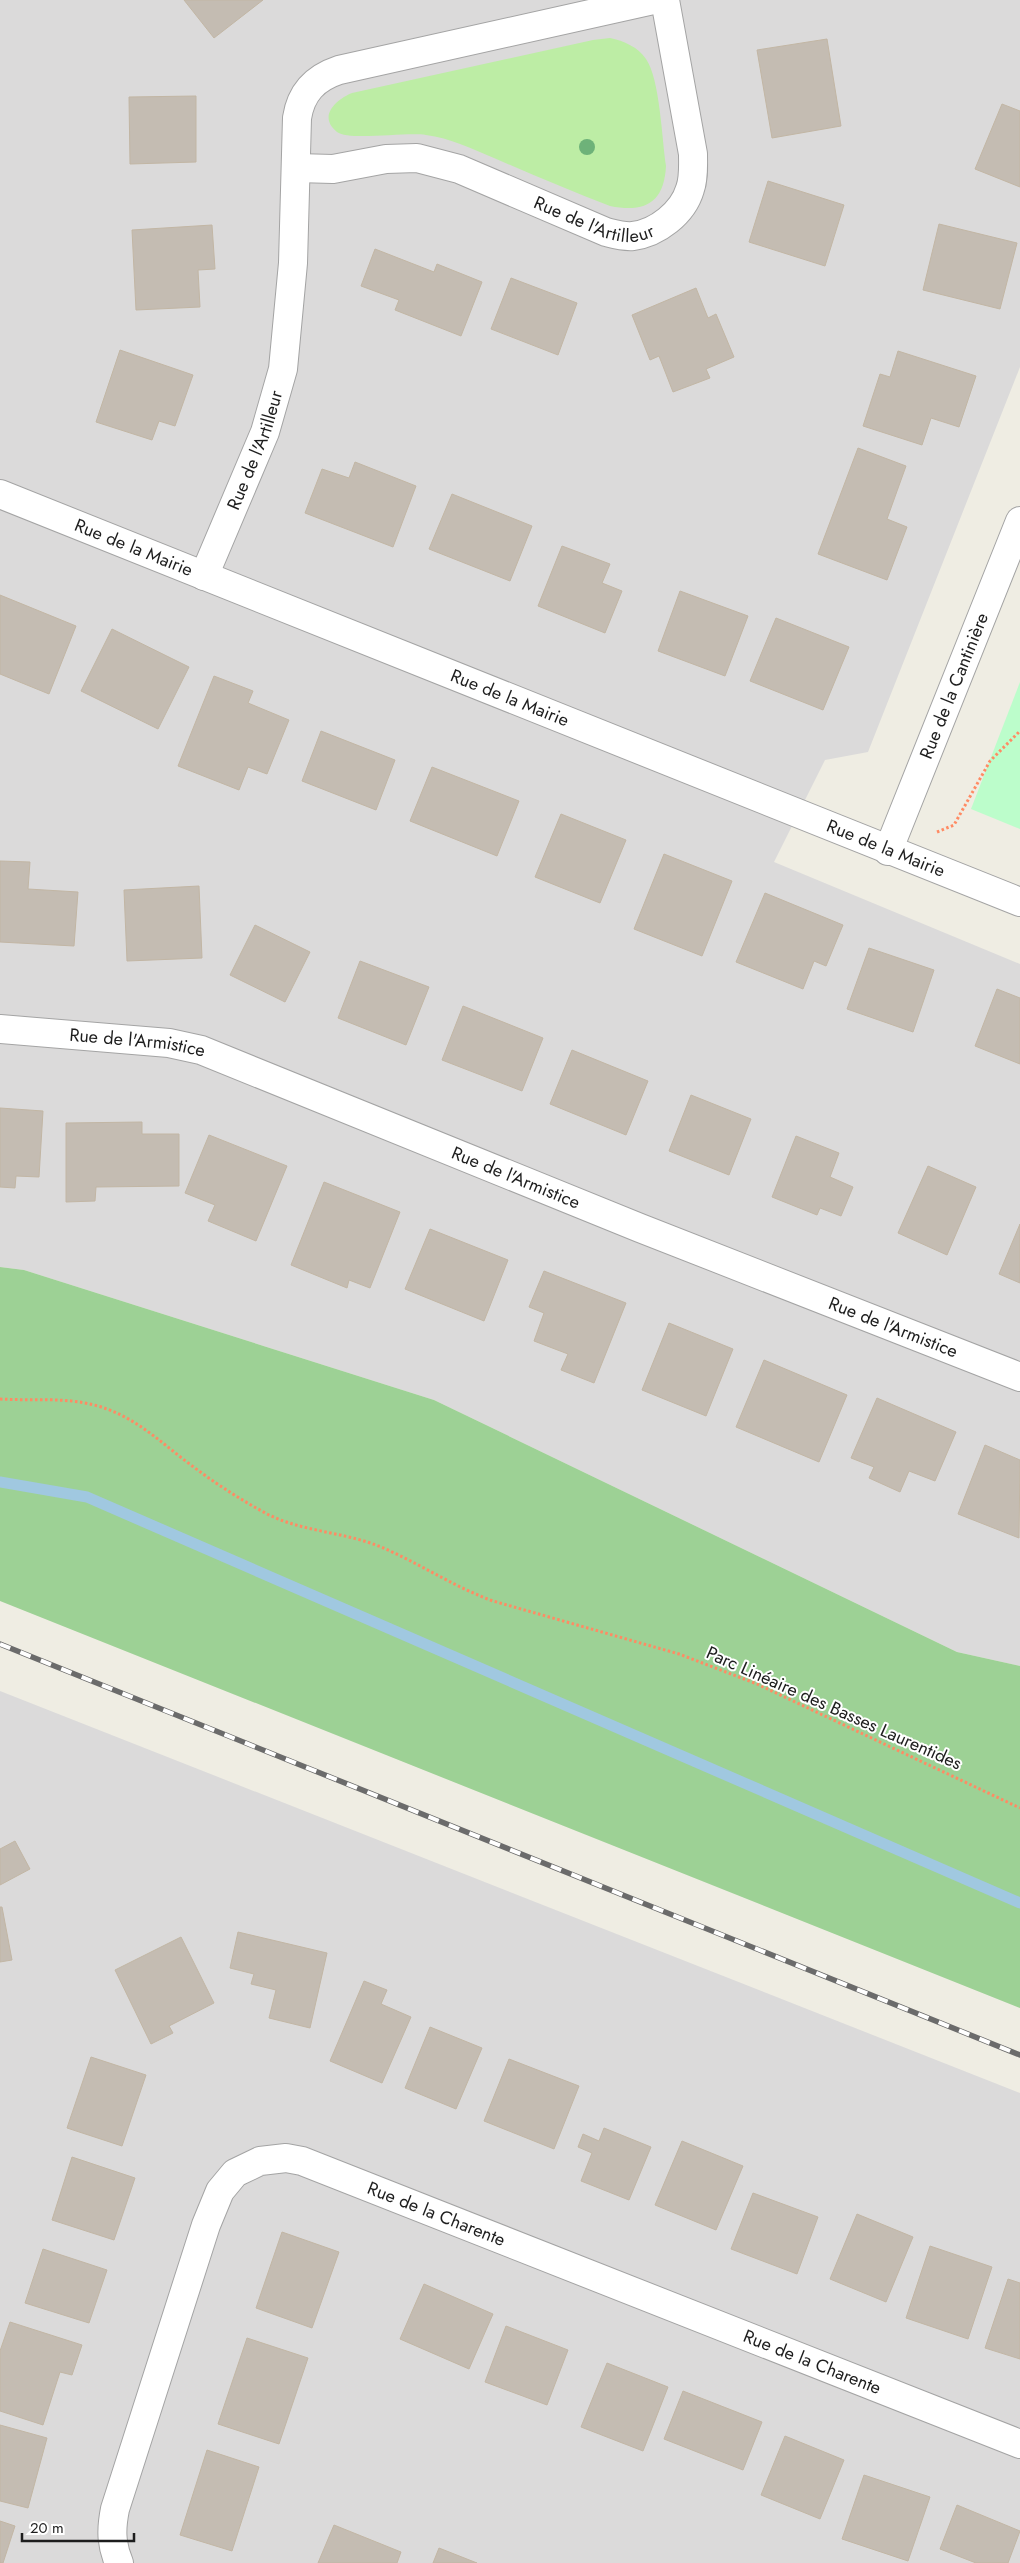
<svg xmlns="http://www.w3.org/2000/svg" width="1020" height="2563" font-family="Jost,sans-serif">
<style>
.residential{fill:#dbdada}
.grass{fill:#bdeda5}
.forest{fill:#9dd195}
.park{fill:#bcfdcb}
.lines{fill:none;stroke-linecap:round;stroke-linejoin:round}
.stream{stroke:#a0c8e0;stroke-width:11}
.building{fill:#c4bcb2;stroke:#c2b6a4}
.minor-casing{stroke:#a4a4a4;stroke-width:30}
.path{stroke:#ff8b64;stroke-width:3;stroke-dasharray:2.5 2.5;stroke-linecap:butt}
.minor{stroke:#fff;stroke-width:28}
.rail-casing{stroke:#6b6b6b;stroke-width:5.5}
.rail{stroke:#fff;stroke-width:4;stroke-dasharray:11;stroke-linecap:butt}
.tree{fill:#6eb279}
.labels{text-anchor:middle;stroke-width:4;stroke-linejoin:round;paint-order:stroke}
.street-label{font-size:18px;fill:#1d1d1d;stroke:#fff}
</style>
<rect width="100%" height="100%" fill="#efede3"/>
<g class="residential">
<polygon points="0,0 1020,0 1020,367 868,752 825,760 774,862 1020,964 1020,1666 957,1652 434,1400 24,1270 0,1267"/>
<polygon points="0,1691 1020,2093 1020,2563 0,2563"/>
</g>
<path class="grass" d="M610 38C624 41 638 47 646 59 660 79 662 140 666 166 664 203 645 213 610 206 571 191 533 175 494 158 472 149 450 138 426 135 405 132 349 141 337 132 317 116 337 99 352 93L593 40Z"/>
<polygon class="forest" points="0,1267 24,1270 434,1400 957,1652 1020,1666 1020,2008 0,1601"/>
<polygon class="park" points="1020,682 1020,829 971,809"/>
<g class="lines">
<polyline class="stream" points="0,1482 87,1497 1020,1903"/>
</g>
<g class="building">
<polygon points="184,0 263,0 214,38"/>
<polygon points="827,39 841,126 772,138 757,50"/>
<polygon points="196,96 196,162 130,164 129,97"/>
<polygon points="1002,104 1020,111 1020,187 975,169"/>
<polygon points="768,181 844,205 825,266 749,242"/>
<polygon points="939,224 1017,243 1000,309 923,290"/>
<polygon points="212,225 215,269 198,270 200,307 136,310 132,230"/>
<polygon points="375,249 434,272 437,264 482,282 461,336 395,310 399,300 361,286"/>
<polygon points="511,278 577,303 558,355 491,329"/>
<polygon points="696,288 708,318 716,314 734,357 706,369 710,378 673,392 659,356 650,360 632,315"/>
<polygon points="120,350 193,375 175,426 159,421 152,440 96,422"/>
<polygon points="898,351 976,376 959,427 931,418 922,445 863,426 880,374 890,377"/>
<polygon points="858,448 906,466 887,519 907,527 887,580 818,554"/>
<polygon points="355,462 416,486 393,547 305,513 322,469 349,478"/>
<polygon points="452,494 532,526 510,581 429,549"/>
<polygon points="562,546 610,564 602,583 622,591 605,633 538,606"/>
<polygon points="680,591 748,616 725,676 658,651"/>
<polygon points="0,595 76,626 49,694 0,674"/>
<polygon points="776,618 849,647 823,710 750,681"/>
<polygon points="112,629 189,667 158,729 81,691"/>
<polygon points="214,676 253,691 248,703 289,720 267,774 248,767 239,790 178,766"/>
<polygon points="321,731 395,760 376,810 302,781"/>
<polygon points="432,767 519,801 497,856 410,821"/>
<polygon points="561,814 626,840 600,903 535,877"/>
<polygon points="664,854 732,881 702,956 634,929"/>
<polygon points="0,861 30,862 28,889 78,892 74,946 0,942"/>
<polygon points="199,886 202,958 127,961 124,890"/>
<polygon points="765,893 843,925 826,966 814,961 803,989 736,962"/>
<polygon points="255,925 310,952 285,1002 230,975"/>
<polygon points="869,948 934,970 913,1032 847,1009"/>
<polygon points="360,961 429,987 406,1045 338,1018"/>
<polygon points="997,989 1020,998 1020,1064 975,1046"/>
<polygon points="463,1006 543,1038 522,1091 442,1060"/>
<polygon points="572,1050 648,1081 626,1135 550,1104"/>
<polygon points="691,1095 751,1119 729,1175 669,1151"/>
<polygon points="0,1108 43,1111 39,1177 16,1176 15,1188 0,1187"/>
<polygon points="142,1122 142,1134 179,1134 179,1186 96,1187 95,1201 66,1202 66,1123"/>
<polygon points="209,1135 287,1166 256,1241 208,1221 215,1205 185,1193"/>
<polygon points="796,1136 839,1153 830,1177 853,1187 841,1216 820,1208 817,1215 772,1197"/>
<polygon points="928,1166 976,1187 947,1255 898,1233"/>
<polygon points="324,1182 400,1212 370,1288 349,1280 347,1288 291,1265"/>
<polygon points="1020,1224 1020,1283 999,1274"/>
<polygon points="430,1229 508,1260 484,1321 405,1289"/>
<polygon points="544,1271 626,1303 594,1383 561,1370 568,1354 534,1341 544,1313 529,1307"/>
<polygon points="669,1323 733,1349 706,1416 642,1390"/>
<polygon points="764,1360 847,1395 819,1462 736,1427"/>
<polygon points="877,1398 956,1432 935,1481 909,1471 900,1492 869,1478 874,1467 851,1458"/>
<polygon points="985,1445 1020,1460 1019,1538 958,1514"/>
<polygon points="15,1841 30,1869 0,1885 0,1849"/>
<polygon points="0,1907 2,1907 12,1960 0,1962"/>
<polygon points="238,1932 327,1953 310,2028 269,2018 276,1990 251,1984 254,1974 230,1968"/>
<polygon points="181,1937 214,2003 169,2026 173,2033 151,2044 115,1970"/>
<polygon points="364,1981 387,1990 381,2004 411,2017 382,2083 330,2061"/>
<polygon points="430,2027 482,2048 456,2109 405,2088"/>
<polygon points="91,2057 146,2075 122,2146 67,2128"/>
<polygon points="509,2059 579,2086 554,2149 484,2121"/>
<polygon points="604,2128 651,2147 629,2200 581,2181 592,2153 578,2147 583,2134 599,2141"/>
<polygon points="682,2141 743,2166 716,2230 655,2205"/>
<polygon points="72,2157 135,2178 114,2240 52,2220"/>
<polygon points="753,2193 818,2217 797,2274 731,2249"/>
<polygon points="857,2214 913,2237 886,2302 830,2279"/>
<polygon points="282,2232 339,2252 312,2328 256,2308"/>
<polygon points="930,2246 992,2267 968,2339 906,2318"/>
<polygon points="43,2249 107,2270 89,2323 25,2303"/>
<polygon points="1008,2279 1020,2283 1020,2359 985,2348"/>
<polygon points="424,2284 493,2314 469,2369 400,2339"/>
<polygon points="10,2322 82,2345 72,2375 60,2372 43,2425 0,2411 0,2351"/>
<polygon points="506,2326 568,2350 547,2405 485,2382"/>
<polygon points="247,2338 308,2358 279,2444 218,2424"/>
<polygon points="607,2363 668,2387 643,2451 581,2427"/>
<polygon points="683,2391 762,2422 743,2470 664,2439"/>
<polygon points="0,2425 47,2438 28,2508 0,2501"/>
<polygon points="785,2436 844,2460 820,2519 761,2495"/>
<polygon points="207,2450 259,2467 232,2551 180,2535"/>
<polygon points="864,2475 930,2497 908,2561 842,2539"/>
<polygon points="957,2505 1020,2531 1008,2563 976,2563 940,2549"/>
<polygon points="0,2521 15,2526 3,2563 0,2563"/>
<polygon points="334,2525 401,2552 397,2563 318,2563"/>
<polygon points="439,2548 477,2563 433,2563"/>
</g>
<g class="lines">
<defs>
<g id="minor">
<path id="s1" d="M297 168 333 169 386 159 417 158 459 169 606 232C614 234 624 237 633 236 657 233 683 213 690 189 694 178 693 166 693 154L665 0"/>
<path id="s2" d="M0 494 1020 902"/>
<path id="s3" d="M204 576 265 432 283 369 293 263 297 118C301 92 315 78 339 70L653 0"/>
<path id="s4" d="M888 851 1020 521"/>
<path id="s5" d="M0 1029 169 1043 201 1050 640 1228 1020 1377"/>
<path id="s6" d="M119 2563C111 2544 111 2529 115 2509L206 2225 220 2191 235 2173 260 2161 286 2158 302 2161 1020 2444"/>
</g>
</defs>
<use href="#minor" class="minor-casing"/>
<g class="path">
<polyline points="937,832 954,825 990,761 1020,731"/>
<path d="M0 1399C31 1401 64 1397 94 1405 130 1414 155 1437 183 1459 210 1480 239 1499 269 1515 304 1532 345 1532 381 1547 419 1563 454 1587 493 1601L679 1654 757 1684 1020 1808"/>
</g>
<use href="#minor" class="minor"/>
<defs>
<polyline id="rail" points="0,1644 1020,2055"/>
</defs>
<use href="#rail" class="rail-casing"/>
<use href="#rail" class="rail"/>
</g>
<circle class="tree" cx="587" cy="147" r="8"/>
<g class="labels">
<g class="street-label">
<text dy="6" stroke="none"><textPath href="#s1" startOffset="310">Rue de l'Artilleur</textPath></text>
<text dy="6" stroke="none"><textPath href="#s3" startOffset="136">Rue de l'Artilleur</textPath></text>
<text dy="6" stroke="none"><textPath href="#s2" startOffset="144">Rue de la Mairie</textPath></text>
<text dy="6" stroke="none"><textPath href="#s4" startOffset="178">Rue de la Cantinière</textPath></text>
<text dy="6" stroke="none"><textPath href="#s2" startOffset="549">Rue de la Mairie</textPath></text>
<text dy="6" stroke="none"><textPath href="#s2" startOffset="954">Rue de la Mairie</textPath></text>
<text dy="6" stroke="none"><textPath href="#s5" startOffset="138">Rue de l'Armistice</textPath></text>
<text dy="6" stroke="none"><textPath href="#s5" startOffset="542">Rue de l'Armistice</textPath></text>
<text dy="6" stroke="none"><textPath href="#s5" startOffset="948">Rue de l'Armistice</textPath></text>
<text transform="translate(834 1708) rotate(24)" y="6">Parc Linéaire des Basses Laurentides</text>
<text dy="6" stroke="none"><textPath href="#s6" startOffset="628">Rue de la Charente</textPath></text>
<text dy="6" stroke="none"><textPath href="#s6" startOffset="1032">Rue de la Charente</textPath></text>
</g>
</g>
<path d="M22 2533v8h112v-8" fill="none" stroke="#1d1d1d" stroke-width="2.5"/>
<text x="30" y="2533" font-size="15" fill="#1d1d1d" stroke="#ffffff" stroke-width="4" paint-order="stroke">20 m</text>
</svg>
